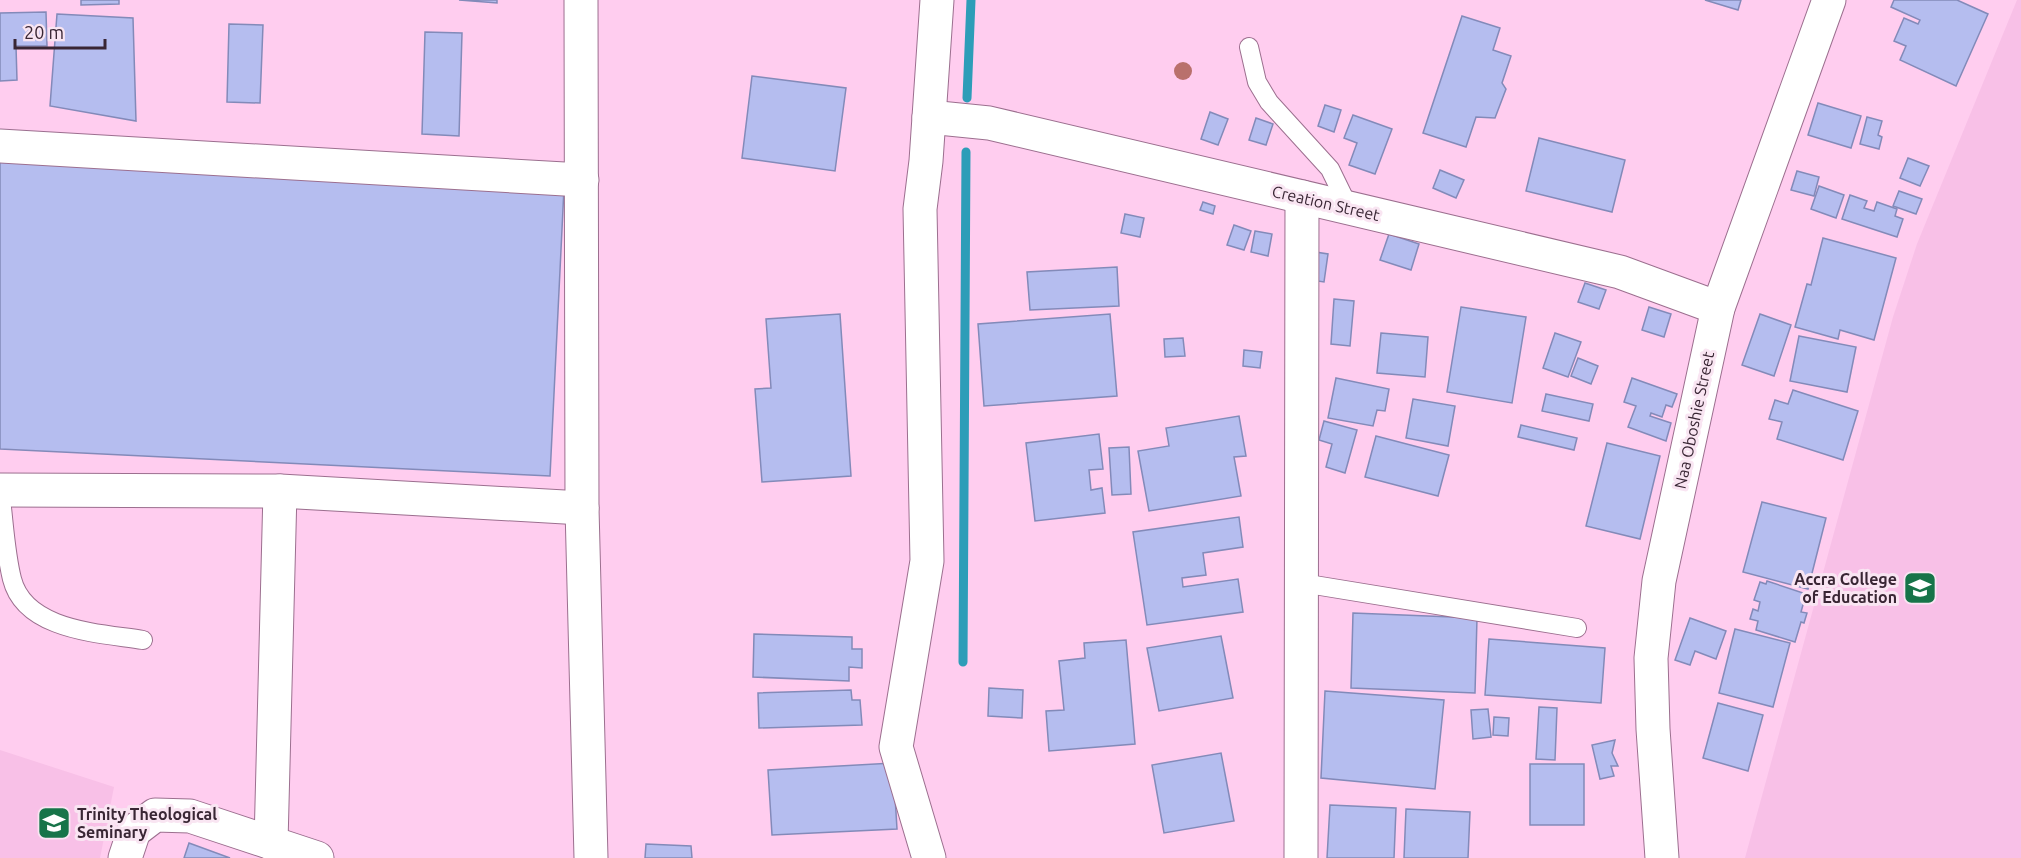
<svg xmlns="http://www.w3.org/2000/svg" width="2021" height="858" font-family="Ubuntu,sans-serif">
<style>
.built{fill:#f8c0e7}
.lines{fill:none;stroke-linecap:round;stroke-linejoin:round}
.stream{stroke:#2d9db8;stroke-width:9}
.building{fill:#b5bdef;stroke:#838ab9;stroke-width:1.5}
.lane-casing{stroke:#9c6f8f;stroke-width:20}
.street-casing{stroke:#9c6f8f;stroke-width:35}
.lane{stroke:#fff;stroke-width:18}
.street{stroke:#fff;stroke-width:33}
.tree{fill:#b9706c}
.labels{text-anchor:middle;stroke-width:6;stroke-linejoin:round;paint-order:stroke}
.street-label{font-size:16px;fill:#392634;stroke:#f9e5f2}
.poi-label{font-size:16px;font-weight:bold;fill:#392634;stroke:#f9e5f2;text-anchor:end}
</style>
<rect width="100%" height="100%" fill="#ffcdef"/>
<g class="built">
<polygon points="2017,0 2021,0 2021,858 1745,858 1893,317 1917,244"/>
<polygon points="0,750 114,787 100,858 0,858"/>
</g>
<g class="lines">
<g class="stream">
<polyline points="967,98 971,0"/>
<polyline points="963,662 966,152"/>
</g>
</g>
<g class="building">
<polygon points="81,0 119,0 119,4 81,5"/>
<polygon points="459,0 497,0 497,3"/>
<polygon points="1705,0 1741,0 1738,10"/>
<polygon points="1894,0 1957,0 1988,14 1956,86 1900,60 1906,46 1894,41 1904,18 1918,24 1920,20 1891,7"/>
<polygon points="46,12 47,46 16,46 17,80 0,81 0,13"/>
<polygon points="57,14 133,18 136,121 50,106"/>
<polygon points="1462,16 1500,28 1493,50 1511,56 1502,83 1506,89 1495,118 1476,117 1466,147 1423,133"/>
<polygon points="229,24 263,25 260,103 227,102"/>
<polygon points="425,32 462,33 459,136 422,134"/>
<polygon points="752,76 846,88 835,171 742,158"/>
<polygon points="1818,103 1861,116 1851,148 1808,135"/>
<polygon points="1325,105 1341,110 1334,132 1318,126"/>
<polygon points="1210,112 1228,119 1218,145 1201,139"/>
<polygon points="1353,115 1392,129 1375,174 1349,165 1357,143 1344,138"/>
<polygon points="1867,117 1882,121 1878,135 1882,137 1879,149 1860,144"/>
<polygon points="1256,118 1273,124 1266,145 1249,140"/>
<polygon points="1539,138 1625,160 1612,212 1526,191"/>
<polygon points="1908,158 1929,166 1920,186 1900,178"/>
<polygon points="0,160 564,188 550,476 0,449"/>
<polygon points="1440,170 1464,180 1456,198 1433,188"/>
<polygon points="1797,171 1819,177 1814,196 1791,190"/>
<polygon points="1819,186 1844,195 1836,218 1811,209"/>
<polygon points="1899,191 1922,199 1916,214 1893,206"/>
<polygon points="1850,195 1867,201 1864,208 1874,211 1877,202 1897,209 1895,216 1903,219 1897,237 1842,219"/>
<polygon points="1203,202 1215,206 1213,214 1200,210"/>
<polygon points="1125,214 1144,218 1140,237 1121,233"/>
<polygon points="1234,225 1251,231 1244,250 1227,245"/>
<polygon points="1255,231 1272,234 1268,256 1251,252"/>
<polygon points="1389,234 1419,244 1411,270 1380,260"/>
<polygon points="1823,238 1896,258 1874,340 1840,330 1838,339 1795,327 1807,284 1811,285"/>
<polygon points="1309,251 1328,254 1324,282 1305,279"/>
<polygon points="1117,267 1119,306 1030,310 1027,272"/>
<polygon points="1585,283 1606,290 1599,309 1578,302"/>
<polygon points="1334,299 1354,301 1350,346 1331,344"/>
<polygon points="1461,307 1526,317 1512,403 1447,392"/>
<polygon points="1649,307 1671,314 1664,337 1642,330"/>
<polygon points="840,314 851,476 762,482 755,389 771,388 766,319"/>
<polygon points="1110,314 1117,396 984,406 978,324"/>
<polygon points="1760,314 1791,325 1774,376 1742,365"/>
<polygon points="1381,333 1428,337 1425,377 1377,373"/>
<polygon points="1555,333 1581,342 1568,377 1543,368"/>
<polygon points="1799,336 1856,347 1847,392 1790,381"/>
<polygon points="1183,338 1185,356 1165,357 1164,339"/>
<polygon points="1244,350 1262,352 1260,368 1243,366"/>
<polygon points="1578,358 1598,366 1591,384 1571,376"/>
<polygon points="1336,378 1389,389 1385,411 1377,410 1373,426 1328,418"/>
<polygon points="1632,378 1677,394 1672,407 1666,405 1662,417 1651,413 1650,416 1671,423 1666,441 1628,427 1636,406 1624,402"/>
<polygon points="1793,390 1858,411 1843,460 1777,439 1782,422 1769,419 1775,400 1788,404"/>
<polygon points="1546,394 1593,404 1589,421 1542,411"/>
<polygon points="1413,399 1455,406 1448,446 1406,438"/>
<polygon points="1239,416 1246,456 1234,457 1241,496 1149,511 1138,451 1169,446 1166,428"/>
<polygon points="1324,421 1357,430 1345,473 1326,467 1332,444 1319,440"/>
<polygon points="1521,425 1577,438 1574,450 1518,437"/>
<polygon points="1099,434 1103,469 1089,470 1091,490 1102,488 1105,513 1035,521 1026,443"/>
<polygon points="1376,436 1449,455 1438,496 1365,477"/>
<polygon points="1607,443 1660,456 1640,539 1586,526"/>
<polygon points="1129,447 1131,494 1112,495 1109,448"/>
<polygon points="1762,502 1826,518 1808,589 1743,572"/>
<polygon points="1239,517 1243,547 1203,553 1206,575 1182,578 1183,587 1238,579 1243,612 1147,625 1133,532"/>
<polygon points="1767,581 1806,594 1801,612 1807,613 1804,623 1801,622 1795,642 1756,630 1758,621 1750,619 1753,609 1758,611 1760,602 1754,600 1760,582 1766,584"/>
<polygon points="1353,613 1477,618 1475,693 1351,688"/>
<polygon points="1690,618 1726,631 1716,659 1695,651 1690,665 1675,660"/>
<polygon points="1735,629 1790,643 1773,707 1719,693"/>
<polygon points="754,634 852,637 852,649 862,649 862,668 849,667 849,681 753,677"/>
<polygon points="1221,636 1233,698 1159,711 1147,648"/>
<polygon points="1489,639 1605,648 1601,703 1485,695"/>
<polygon points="1126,640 1135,744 1049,751 1046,711 1064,710 1059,661 1085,658 1084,643"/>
<polygon points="989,688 1023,690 1022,718 988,716"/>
<polygon points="851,690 852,700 860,700 862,725 759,728 758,693"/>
<polygon points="1325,691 1444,700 1435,789 1321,778"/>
<polygon points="1718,703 1763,715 1748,771 1703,758"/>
<polygon points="1539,707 1557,708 1555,760 1536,759"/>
<polygon points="1488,709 1491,737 1473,739 1471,710"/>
<polygon points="1494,717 1509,718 1508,736 1493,735"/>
<polygon points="1615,740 1612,753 1618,766 1611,766 1614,776 1600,779 1592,745"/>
<polygon points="1221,753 1234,821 1164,833 1152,765"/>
<polygon points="893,763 897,829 772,835 768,770"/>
<rect x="1530" y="764" width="54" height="61"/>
<polygon points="1330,805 1396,808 1394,858 1327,858"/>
<polygon points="1406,809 1470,812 1468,858 1404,858"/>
<polygon points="189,843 230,858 184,858"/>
<polygon points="646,844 691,846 692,858 645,858"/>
</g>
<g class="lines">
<defs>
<g id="lane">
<polyline points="1249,47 1257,82 1269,102 1330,169 1349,208"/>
<path d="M0 491C4 520 5 551 12 579 25 631 100 633 143 640"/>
<polyline points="1302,583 1577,628"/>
</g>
<g id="street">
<polyline points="581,0 582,508 591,858"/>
<polyline points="929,117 989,123 1620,272 1718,308"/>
<polyline points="0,146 582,180"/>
<polyline points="0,490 280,491 582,508"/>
<polyline points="271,843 280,491"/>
<polyline points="125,858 134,831 155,815 190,816 317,858"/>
<polyline points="929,858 896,747 927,561 920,209 926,161 937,0"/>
<polyline points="1301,858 1302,197"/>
<polyline points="1662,858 1653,729 1651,658 1659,581 1718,308 1829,0"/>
</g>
</defs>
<use href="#lane" class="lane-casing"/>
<use href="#street" class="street-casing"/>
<use href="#lane" class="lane"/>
<use href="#street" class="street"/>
</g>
<circle class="tree" cx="1183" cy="71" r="9"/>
<defs>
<symbol id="university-square" viewBox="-11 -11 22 22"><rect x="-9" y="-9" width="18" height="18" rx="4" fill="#177449" stroke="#f9e5f2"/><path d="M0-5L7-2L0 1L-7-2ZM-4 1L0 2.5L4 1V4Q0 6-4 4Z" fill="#fff"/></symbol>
<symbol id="school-square" viewBox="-11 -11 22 22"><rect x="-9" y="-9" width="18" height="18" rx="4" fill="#177449" stroke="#f9e5f2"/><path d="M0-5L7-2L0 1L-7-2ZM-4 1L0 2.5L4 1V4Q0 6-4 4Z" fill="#fff"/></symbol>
</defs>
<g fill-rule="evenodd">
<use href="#university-square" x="1901" y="569" width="38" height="38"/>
<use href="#school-square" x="35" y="804" width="38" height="38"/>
</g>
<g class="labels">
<g class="street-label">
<text transform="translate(1326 203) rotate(13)" y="6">Creation Street</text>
<text transform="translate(1694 420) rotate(-78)" y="6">Naa Oboshie Street</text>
</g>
<g class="poi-label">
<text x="1897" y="585">Accra College<tspan x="1897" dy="18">of Education</tspan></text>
<text x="77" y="820" text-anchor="start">Trinity Theological<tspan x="77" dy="18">Seminary</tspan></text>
</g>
</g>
<path d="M15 39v9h90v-9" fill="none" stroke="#392634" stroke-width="3"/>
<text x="24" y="39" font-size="18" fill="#392634" stroke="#f9e5f2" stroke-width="4.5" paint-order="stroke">20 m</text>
</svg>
